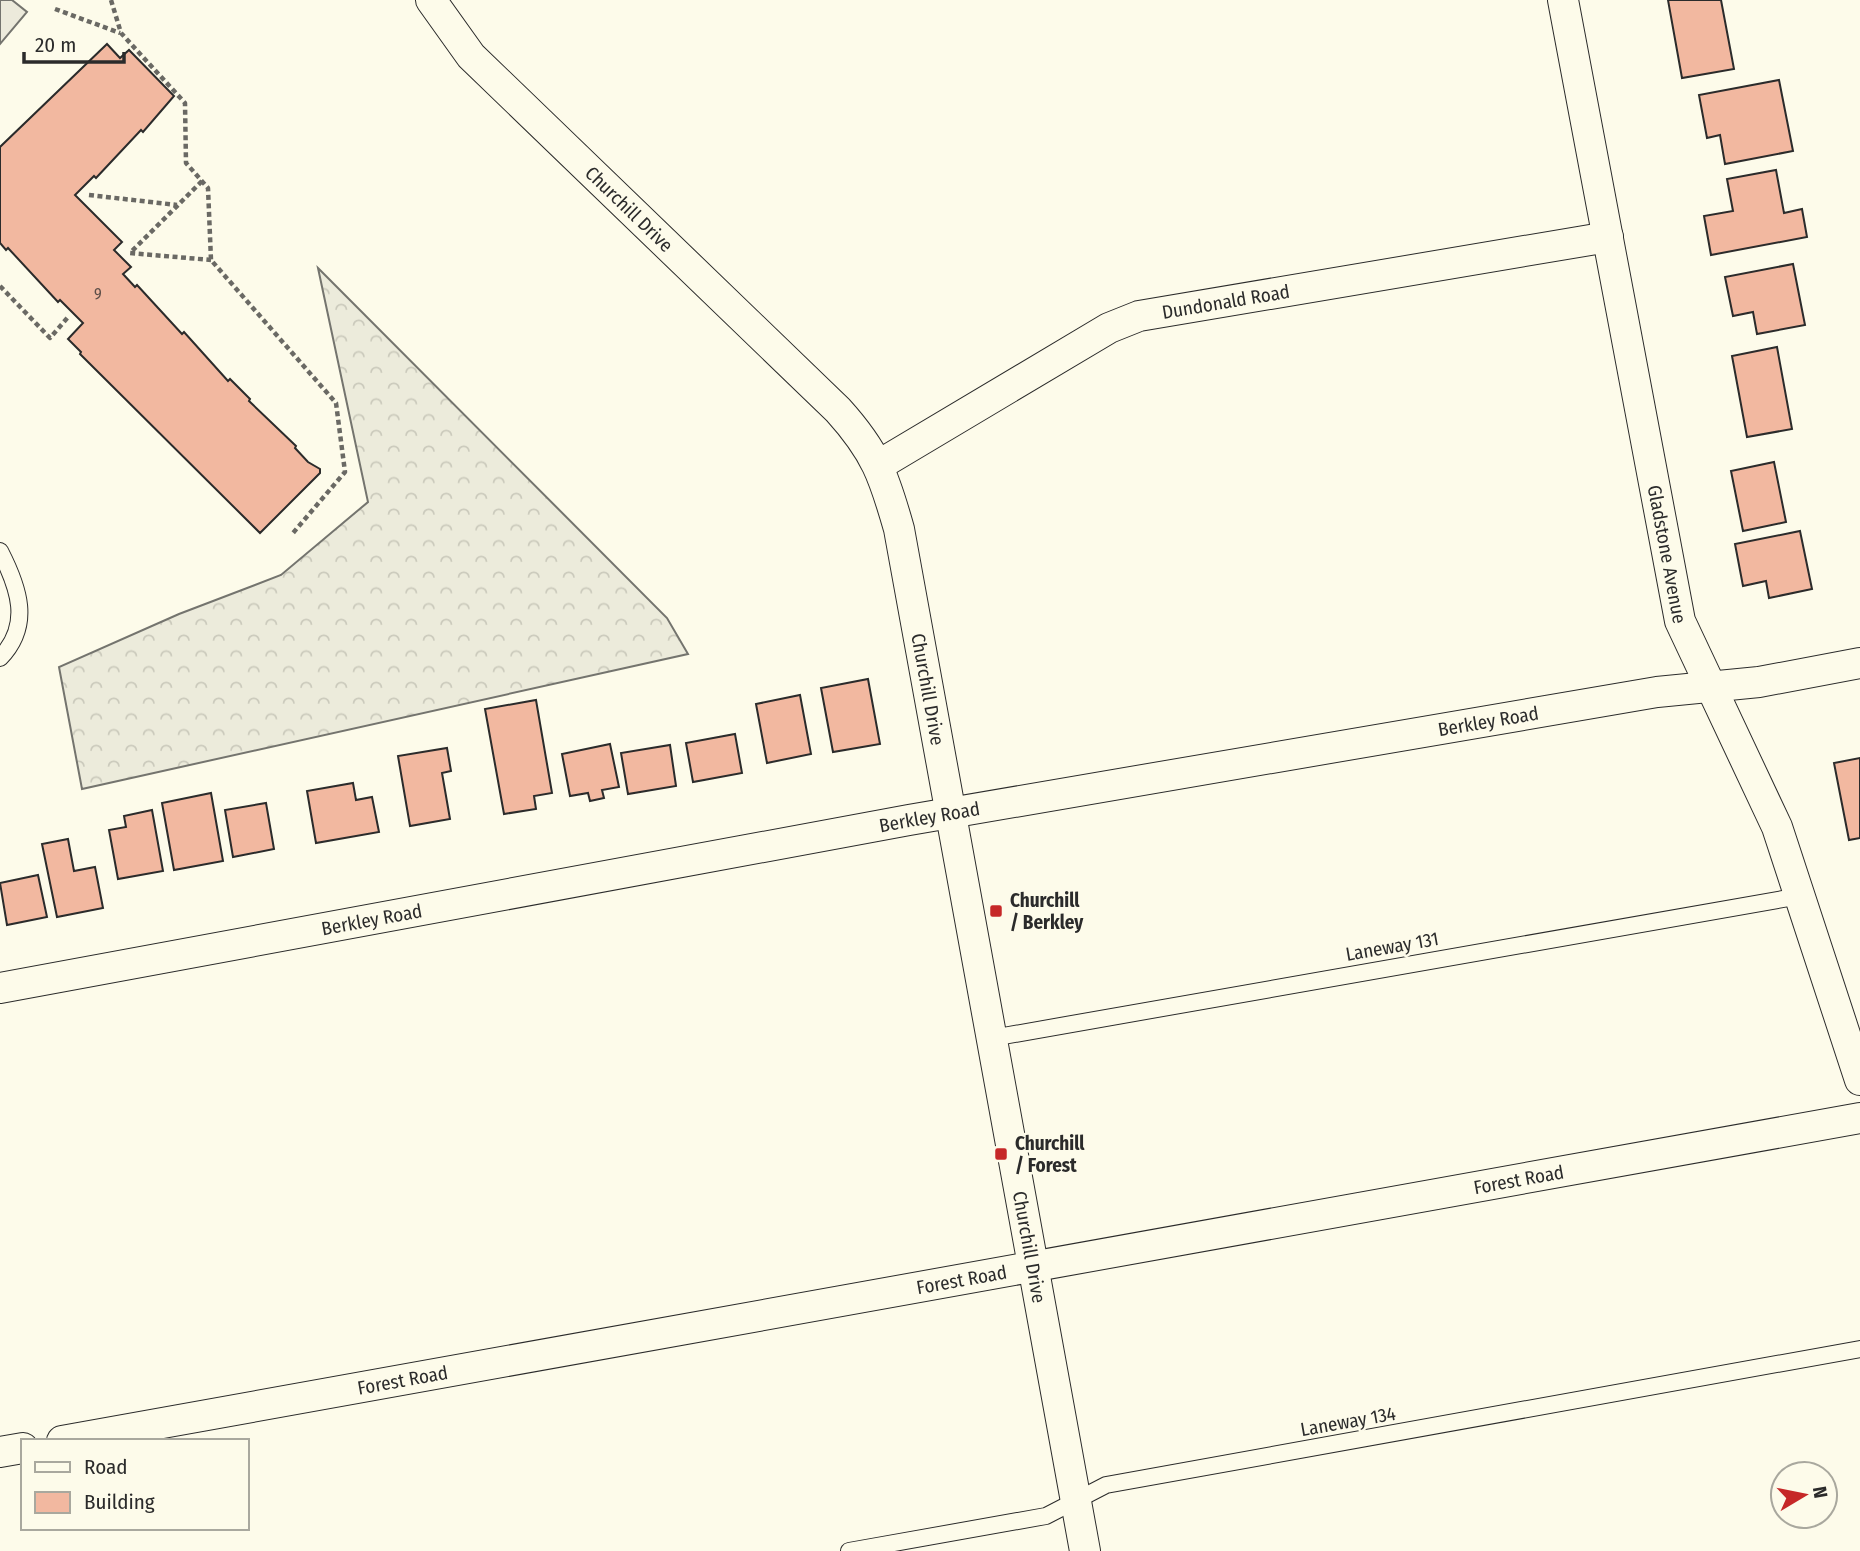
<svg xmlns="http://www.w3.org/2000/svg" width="1860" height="1551" font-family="'Fira Sans Condensed',sans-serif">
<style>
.forest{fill:url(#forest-crowns);stroke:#74746e;stroke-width:2}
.parking{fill:#eceadb;stroke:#74746e;stroke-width:2}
.building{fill:#f2b8a0;stroke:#2b2b2b;stroke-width:2}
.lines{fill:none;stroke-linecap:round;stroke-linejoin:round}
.lane-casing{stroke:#2b2b2b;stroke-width:18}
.street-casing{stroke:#2b2b2b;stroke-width:32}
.path{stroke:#6a6964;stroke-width:4.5;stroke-dasharray:5 3.5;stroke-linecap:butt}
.lane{stroke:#fdfbea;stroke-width:16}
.street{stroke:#fdfbea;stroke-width:30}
.poi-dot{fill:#c62828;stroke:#fdfbea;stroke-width:2.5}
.labels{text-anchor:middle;stroke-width:5;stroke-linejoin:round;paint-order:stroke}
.number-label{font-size:16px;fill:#5d4e48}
.street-label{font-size:19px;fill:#2b2b2b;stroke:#fdfbea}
.poi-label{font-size:19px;font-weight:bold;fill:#2b2b2b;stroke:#fdfbea;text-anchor:start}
</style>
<defs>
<pattern id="forest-crowns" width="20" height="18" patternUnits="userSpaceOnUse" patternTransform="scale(1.75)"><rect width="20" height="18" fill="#ecebdb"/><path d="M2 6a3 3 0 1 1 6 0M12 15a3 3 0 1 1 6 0" fill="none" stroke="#cbcabc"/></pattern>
</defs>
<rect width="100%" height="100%" fill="#fdfbea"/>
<polygon class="forest" points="318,268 667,618 688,654 82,789 59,667 179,614 281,575 368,502"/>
<polygon class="parking" points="0,0 12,0 27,12 0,44"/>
<g class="building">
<polygon points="1668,0 1721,0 1734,69 1682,78"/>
<polygon points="107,44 120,58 129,50 174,96 143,132 141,130 96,178 94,176 75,195 122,242 114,250 131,267 123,274 135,287 137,285 182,334 184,332 228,381 230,379 250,399 249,401 296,446 295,448 308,462 320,469 320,473 260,533 80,354 81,352 68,339 83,323 60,300 58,302 8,248 6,250 0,243 0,147"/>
<polygon points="1779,80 1793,151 1725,164 1720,135 1707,138 1699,95"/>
<polygon points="1776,170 1784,213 1802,209 1807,237 1711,255 1704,216 1733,211 1727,179"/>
<polygon points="1793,264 1805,325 1757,334 1753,312 1733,316 1725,277"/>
<polygon points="1777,347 1792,429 1747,437 1732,356"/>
<polygon points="1774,462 1786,522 1743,531 1731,471"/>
<polygon points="1800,531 1812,589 1769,598 1766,581 1743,586 1735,544"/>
<polygon points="868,679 880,744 833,752 821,688"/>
<polygon points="800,695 811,754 767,763 756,704"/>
<polygon points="536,700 552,793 534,796 536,809 504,814 485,709"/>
<polygon points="735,734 742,773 693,782 686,743"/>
<polygon points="610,744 619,787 602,790 604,798 590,801 588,793 570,796 562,754"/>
<polygon points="670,745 676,786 628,794 621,753"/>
<polygon points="447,748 451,771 442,773 450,819 410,826 398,756"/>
<polygon points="1860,758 1860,838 1849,840 1834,763"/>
<polygon points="353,783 356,800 372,797 379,832 316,843 307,791"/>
<polygon points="211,793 223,861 174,870 162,803"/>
<polygon points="266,803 274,849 233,857 225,810"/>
<polygon points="152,810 163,871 118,879 109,830 126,827 124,816"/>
<polygon points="68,839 74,871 95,867 103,908 57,917 42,844"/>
<polygon points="38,875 47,917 7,925 0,883"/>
</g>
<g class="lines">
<defs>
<g id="lane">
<path d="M0 551C19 588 32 625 0 658"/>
<polyline points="992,1038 1800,896"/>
<polyline points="849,1551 1046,1516 1106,1485 1860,1349"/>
</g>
<g id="street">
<path id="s1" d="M431 0 471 56 838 410C876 452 884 476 899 529L1085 1551"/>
<path id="s2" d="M1563 0 1680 621 1777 827 1860 1080"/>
<path id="s3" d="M879 465 1109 328 1139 316 1608 237"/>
<path id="s4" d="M0 988 909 820 1657 692 1759 682 1860 663"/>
<path id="s5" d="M62 1441 1860 1118"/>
<polyline points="0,1452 23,1448"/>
</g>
</defs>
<use href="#lane" class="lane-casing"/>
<use href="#street" class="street-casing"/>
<g class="path">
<polyline points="111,0 121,33 185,103 186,163 208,188 211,260 336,403 345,472 293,533"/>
<polyline points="55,9 120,33"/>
<polyline points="202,181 130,253 211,260"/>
<polyline points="89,195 177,205"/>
<polyline points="0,286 50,338 69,316"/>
</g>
<use href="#lane" class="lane"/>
<use href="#street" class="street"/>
</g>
<g class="poi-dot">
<rect x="989" y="904" width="14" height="14" rx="3.5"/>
<rect x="994" y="1147" width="14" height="14" rx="3.5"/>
</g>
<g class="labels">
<g class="number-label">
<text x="98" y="299">9</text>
</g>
<g class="street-label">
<text dy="7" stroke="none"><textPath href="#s1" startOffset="289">Churchill Drive</textPath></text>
<text dy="7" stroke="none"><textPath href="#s3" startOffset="388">Dundonald Road</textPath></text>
<text dy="7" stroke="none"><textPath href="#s2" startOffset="564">Gladstone Avenue</textPath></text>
<text dy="7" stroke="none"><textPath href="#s1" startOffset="877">Churchill Drive</textPath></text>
<text dy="7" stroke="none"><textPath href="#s4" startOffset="1512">Berkley Road</textPath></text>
<text dy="7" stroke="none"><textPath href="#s4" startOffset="945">Berkley Road</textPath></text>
<text dy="7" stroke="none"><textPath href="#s4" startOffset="378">Berkley Road</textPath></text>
<text transform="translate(1392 946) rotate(-10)" y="7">Laneway 131</text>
<text dy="7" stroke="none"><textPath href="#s5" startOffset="1480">Forest Road</textPath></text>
<text dy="7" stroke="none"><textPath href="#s1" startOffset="1444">Churchill Drive</textPath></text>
<text dy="7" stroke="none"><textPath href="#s5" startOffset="914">Forest Road</textPath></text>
<text dy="7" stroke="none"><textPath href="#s5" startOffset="346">Forest Road</textPath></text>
<text transform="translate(1348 1421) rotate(-10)" y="7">Laneway 134</text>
</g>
<g class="poi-label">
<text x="1010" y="907">Churchill<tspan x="1010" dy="22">/ Berkley</tspan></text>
<text x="1015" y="1150">Churchill<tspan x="1015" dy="22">/ Forest</tspan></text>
</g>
</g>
<rect x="21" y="1439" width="228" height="91" fill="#fdfbea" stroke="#a9a89e" stroke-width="2"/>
<rect x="35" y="1462" width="35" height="10" fill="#fdfbea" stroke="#a9a89e" stroke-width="2"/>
<text x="84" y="1474" font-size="21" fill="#2b2b2b">Road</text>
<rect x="35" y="1492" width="35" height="21" fill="#f2b8a0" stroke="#a9a89e" stroke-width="2"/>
<text x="84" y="1509" font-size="21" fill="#2b2b2b">Building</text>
<g transform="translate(1804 1495) rotate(80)"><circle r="33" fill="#fdfbea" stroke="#a9a89e" stroke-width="2"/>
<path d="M0-5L12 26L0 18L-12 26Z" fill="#c62828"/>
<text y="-10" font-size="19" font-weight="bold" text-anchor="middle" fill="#2b2b2b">N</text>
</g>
<path d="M24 52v10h100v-10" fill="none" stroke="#2b2b2b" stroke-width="3.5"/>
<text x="35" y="52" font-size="21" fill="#2b2b2b" stroke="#fdfbea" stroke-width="5" paint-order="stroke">20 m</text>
</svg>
